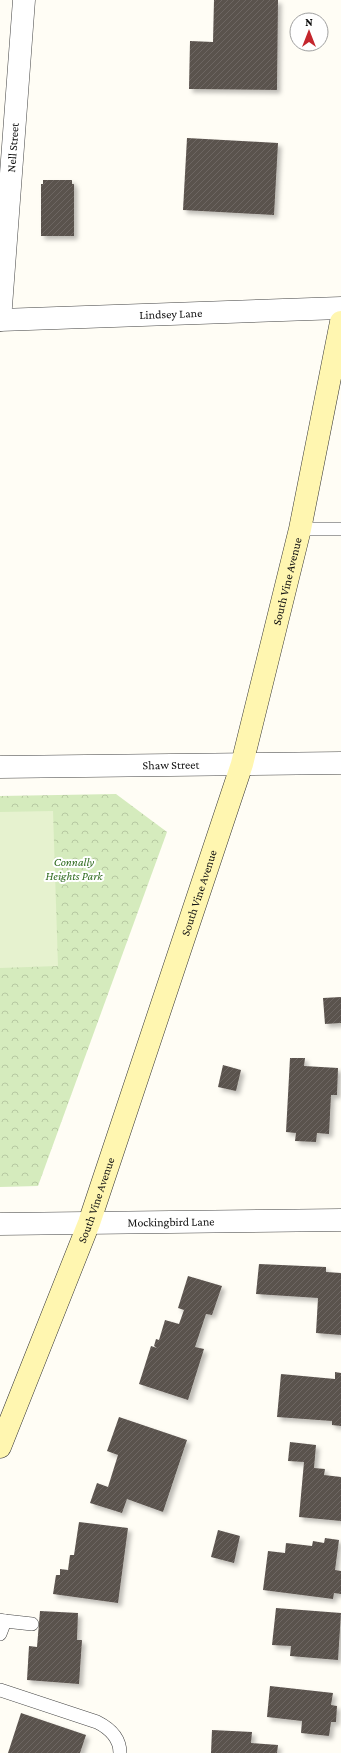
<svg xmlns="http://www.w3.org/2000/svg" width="341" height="1753" font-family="'Crimson Pro',serif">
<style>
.park{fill:url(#park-crowns)}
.pitch{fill:#e6f2cf}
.building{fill:url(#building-hatch);filter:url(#shadow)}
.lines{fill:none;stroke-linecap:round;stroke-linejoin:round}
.service-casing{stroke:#444;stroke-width:14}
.minor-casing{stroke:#444;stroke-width:23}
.secondary-casing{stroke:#333;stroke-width:23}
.service{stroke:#fff;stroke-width:13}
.minor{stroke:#fff;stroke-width:22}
.secondary{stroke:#fff6b0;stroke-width:22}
.labels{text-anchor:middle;stroke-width:4;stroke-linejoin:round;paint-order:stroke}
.street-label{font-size:12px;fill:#111;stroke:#fff}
.park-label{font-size:12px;font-style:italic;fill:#2f6b1f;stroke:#fff}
</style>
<defs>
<pattern id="park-crowns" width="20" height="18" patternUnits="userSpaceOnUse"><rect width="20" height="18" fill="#d5ebbd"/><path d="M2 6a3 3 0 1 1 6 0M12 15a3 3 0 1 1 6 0" fill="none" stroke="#b6c8a1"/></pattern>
<pattern id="building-hatch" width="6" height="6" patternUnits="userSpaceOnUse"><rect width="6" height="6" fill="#5a524d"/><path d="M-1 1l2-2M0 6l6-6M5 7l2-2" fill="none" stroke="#6d6662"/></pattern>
<filter id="shadow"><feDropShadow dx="3.5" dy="3.5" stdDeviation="2" flood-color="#0004"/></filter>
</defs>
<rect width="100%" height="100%" fill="#fffdf5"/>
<polygon class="park" points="116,794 167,832 38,1186 0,1187 0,796"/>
<polygon class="pitch" points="53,811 58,966 0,968 0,812"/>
<g class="building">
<polygon points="214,0 278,0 277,90 189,89 190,41 213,42"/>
<polygon points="187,138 278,143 274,215 183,210"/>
<polygon points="43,180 72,180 72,184 74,184 74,236 41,236 41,184 43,184"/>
<polygon points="341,997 341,1023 325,1024 323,998"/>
<polygon points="290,1058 305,1058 304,1066 338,1068 337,1095 331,1095 329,1134 317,1133 316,1142 295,1141 296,1133 286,1132"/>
<polygon points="223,1065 241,1070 236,1091 218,1087"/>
<polygon points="259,1264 326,1267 326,1272 341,1273 341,1335 316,1333 318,1298 256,1294"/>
<polygon points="188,1276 222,1286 212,1315 206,1314 195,1347 204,1349 188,1400 139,1384 151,1346 157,1348 154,1346 156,1339 159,1340 165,1320 179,1324 184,1310 178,1308"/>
<polygon points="335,1372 341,1373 341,1426 332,1425 332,1421 277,1417 281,1374 335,1379"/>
<polygon points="119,1417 187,1440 163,1512 127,1499 122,1513 90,1503 97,1483 108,1487 118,1455 107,1451"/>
<polygon points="290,1442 316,1445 314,1468 325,1469 324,1475 341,1477 341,1521 299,1517 304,1462 288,1461"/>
<polygon points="79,1522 128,1528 118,1603 53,1594 56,1575 60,1575 60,1569 68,1570 70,1555 74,1555"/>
<polygon points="218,1530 240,1536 234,1563 211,1557"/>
<polygon points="325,1538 339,1540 335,1570 341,1571 341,1594 334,1593 333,1599 263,1590 268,1551 285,1553 286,1543 312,1546 313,1541 324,1543"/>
<polygon points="276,1608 341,1613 338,1660 290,1656 291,1646 272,1645"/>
<polygon points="40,1611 78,1613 77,1640 82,1640 79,1684 27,1680 29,1646 37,1647"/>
<polygon points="270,1686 333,1693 331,1705 337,1706 336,1722 331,1722 329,1736 301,1733 302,1721 267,1717"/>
<polygon points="21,1713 86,1735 80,1753 8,1753"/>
<polygon points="212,1730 252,1732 251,1743 278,1745 277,1753 211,1753"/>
</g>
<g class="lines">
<defs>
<g id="service">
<polyline points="300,529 341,529"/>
<polyline points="0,1620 5,1621 0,1634"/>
<polyline points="5,1621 32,1624"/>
<path d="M0 1690 97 1722C109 1728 120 1738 120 1753"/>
</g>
<g id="minor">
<path id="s1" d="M0 320 341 308"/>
<path id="s2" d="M0 320 24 0"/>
<path id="s3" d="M0 767 341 763"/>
<path id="s4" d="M0 1224 341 1220"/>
</g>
<g id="secondary">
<path id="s5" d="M0 1447 89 1223 242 764 300 529 341 322"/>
</g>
</defs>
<use href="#service" class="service-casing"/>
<use href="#minor" class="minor-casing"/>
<use href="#secondary" class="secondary-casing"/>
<use href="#service" class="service"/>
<use href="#minor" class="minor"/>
<use href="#secondary" class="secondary"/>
</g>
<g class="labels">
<g class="street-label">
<text dy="4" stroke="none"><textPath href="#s2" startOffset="173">Nell Street</textPath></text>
<text dy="4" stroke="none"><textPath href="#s1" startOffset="171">Lindsey Lane</textPath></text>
<text dy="4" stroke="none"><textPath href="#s5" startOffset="913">South Vine Avenue</textPath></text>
<text dy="4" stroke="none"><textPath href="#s3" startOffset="171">Shaw Street</textPath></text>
<text dy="4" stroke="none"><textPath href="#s5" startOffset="589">South Vine Avenue</textPath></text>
<text dy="4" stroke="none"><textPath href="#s5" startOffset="265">South Vine Avenue</textPath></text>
<text dy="4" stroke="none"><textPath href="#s4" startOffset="171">Mockingbird Lane</textPath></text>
</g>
<g class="park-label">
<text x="74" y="866">Connally<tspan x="74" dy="14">Heights Park</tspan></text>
</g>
</g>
<g transform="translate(309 32)"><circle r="19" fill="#ffffff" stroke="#a0a0a0"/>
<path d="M0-3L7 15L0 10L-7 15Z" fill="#c4262e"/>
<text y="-6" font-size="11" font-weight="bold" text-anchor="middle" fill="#111111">N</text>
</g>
</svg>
